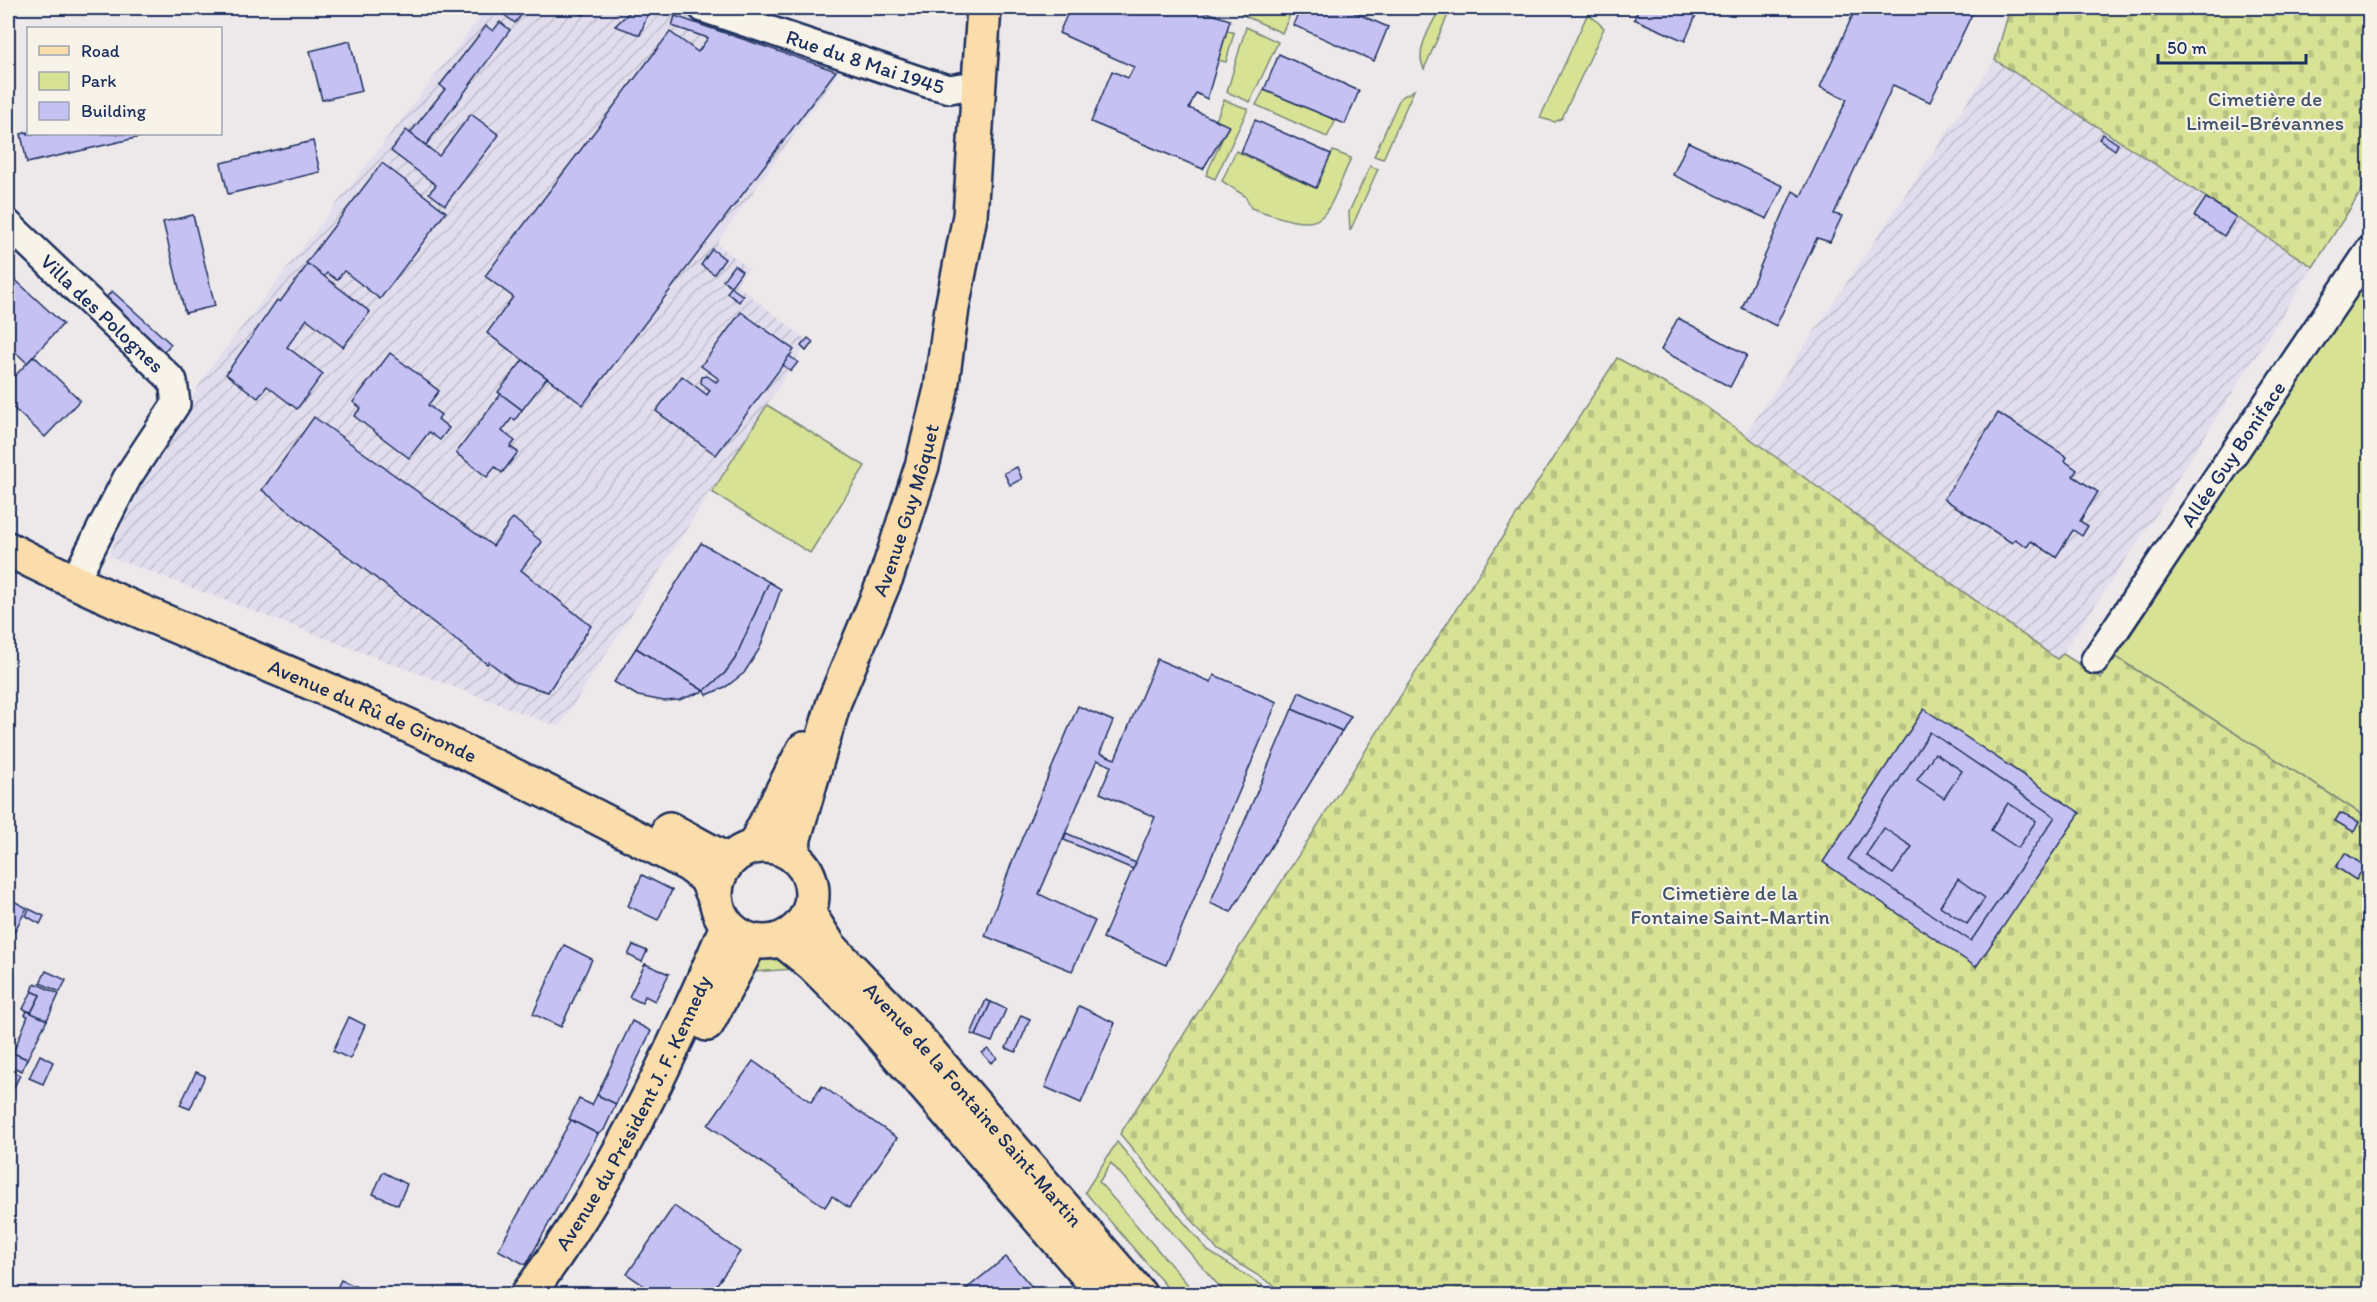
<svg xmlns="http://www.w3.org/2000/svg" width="2377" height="1302" font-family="Itim,sans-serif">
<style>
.industrial{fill:url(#industrial-furrows)}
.green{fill:#d7e295;stroke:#79887a;stroke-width:1.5}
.cemetery{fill:url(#cemetery-stones);stroke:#79887a;stroke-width:1.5}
.building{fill:#c6c1f3;stroke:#1b2f5e;stroke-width:1.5;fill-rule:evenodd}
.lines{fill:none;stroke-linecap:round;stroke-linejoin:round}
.minor-casing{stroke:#1b2f5e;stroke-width:32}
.major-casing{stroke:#1b2f5e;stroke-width:38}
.minor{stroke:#f7f3e8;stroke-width:27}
.major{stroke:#faddab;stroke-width:33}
.labels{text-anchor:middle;stroke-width:4.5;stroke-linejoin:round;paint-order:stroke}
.street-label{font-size:21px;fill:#1b2f5e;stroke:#f7f3e8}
.park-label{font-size:21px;fill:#415369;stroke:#f7f3e8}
</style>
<defs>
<pattern id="industrial-furrows" width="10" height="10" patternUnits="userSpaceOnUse" patternTransform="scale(1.5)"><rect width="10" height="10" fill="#e1dded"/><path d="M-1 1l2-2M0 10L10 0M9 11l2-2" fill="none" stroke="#c0bece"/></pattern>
<pattern id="cemetery-stones" width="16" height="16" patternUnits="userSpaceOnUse" patternTransform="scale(1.5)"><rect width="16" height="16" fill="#d7e295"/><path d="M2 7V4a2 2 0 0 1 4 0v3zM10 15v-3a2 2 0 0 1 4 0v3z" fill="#b8c283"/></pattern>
</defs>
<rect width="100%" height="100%" fill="#ede9ea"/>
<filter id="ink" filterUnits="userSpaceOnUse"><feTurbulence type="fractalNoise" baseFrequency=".0167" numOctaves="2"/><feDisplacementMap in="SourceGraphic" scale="12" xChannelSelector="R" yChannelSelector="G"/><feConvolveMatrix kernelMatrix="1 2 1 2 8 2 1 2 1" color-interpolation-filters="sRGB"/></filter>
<g filter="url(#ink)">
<g class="industrial">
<polygon points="487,8 667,8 841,69 717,243 749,269 736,284 808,341 559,727 108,556 147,472 207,372"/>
<polygon points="1995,60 2313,267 2178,478 2167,499 2058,660 1745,435"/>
</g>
<g class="green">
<polygon points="1243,8 1293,8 1282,33 1241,14"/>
<path d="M1440 8H1451L1424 69C1414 50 1432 25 1440 8Z"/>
<polygon points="1588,13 1604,28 1562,118 1555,122 1540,118"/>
<polygon points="1246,27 1278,42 1250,102 1227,92"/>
<polygon points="1227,30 1234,33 1226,62 1218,60"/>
<polygon points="1264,90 1336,120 1327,137 1256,105"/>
<polygon points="1414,90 1383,159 1374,156 1400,98"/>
<polygon points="1224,100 1248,109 1215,179 1206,175 1228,126 1216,120"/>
<path d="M1236 151 1315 188 1333 151 1351 158C1321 228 1327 234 1251 208L1245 196 1222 181Z"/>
<polygon points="1370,166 1378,169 1350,231 1349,212"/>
<polygon points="2369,275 2369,819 2116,657"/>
<polygon points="767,405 865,466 810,553 712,492"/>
<polygon points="771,954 777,954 795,969 753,972 756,960"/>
<polygon points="1117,1142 1208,1251 1276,1294 1226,1294 1111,1163 1099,1182 1196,1294 1173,1294 1085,1192"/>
</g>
<g class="cemetery">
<polygon points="2010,8 2369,8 2369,179 2313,267 1995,60"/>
<polygon points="1617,358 1699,402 2057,659 2063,654 2101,678 2116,657 2369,819 2369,1294 1288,1294 1218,1251 1120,1134"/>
</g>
<g class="building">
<polygon points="500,8 523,8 525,10 515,23 498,10"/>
<polygon points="560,8 586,8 587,11 584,15"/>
<polygon points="634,8 650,8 640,35 615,26"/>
<polygon points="1070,8 1193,8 1230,20 1207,99 1196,93 1189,108 1229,126 1203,169 1091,122 1112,71 1128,78 1134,67 1059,33"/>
<polygon points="1301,8 1344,8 1388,27 1374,61 1293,25"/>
<polygon points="1639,8 1699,8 1685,41 1634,19"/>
<polygon points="1856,8 1975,8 1930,102 1893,85 1834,214 1842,216 1830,242 1817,238 1776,326 1742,308 1793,191 1801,196 1847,99 1820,87"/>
<polygon points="675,16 836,71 583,405 487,333 513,297 485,276 670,32 698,52 708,38 672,26"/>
<polygon points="500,22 510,30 426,145 410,133 445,89 440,85 486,26 493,31"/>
<polygon points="350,41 362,91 322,100 310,51"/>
<polygon points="1279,54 1359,91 1345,124 1264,90"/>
<polygon points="471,114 499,135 445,205 429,193 436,185 391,151 406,130 439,156"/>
<polygon points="1255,120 1331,154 1316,188 1241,152"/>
<polygon points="28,132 28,134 153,134 27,163 21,134"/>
<polygon points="2103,134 2118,144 2115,150 2099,139"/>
<polygon points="313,141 320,172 228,194 221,163"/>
<polygon points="1688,142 1783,186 1767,219 1673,175"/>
<polygon points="382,163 446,212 380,299 344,271 337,280 327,273 324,277 306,263"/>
<polygon points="2206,198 2236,217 2224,236 2194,216"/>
<polygon points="193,215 215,306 185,313 163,222"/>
<polygon points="712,249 725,259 714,274 701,265"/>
<polygon points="308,264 370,312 343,347 307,319 287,347 323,374 297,409 267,386 258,398 226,374 277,300 280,302"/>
<polygon points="734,265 742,271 731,286 723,280"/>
<polygon points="8,273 63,324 27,363 8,345"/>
<polygon points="731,287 743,296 739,302 727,293"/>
<polygon points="112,291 171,344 161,355 103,301"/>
<polygon points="741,312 794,350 716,455 656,411 682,376 707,395 710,390 701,383 702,377 707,376 716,382 719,379 701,366"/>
<polygon points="1678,318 1747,355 1730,387 1661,350"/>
<polygon points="808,338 813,342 806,351 801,346"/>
<polygon points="390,353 439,391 428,405 441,415 438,419 449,428 440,440 429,432 409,458 354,416 361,408 353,402"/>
<polygon points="34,356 80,400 45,437 8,403 8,383"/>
<polygon points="789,356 798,362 791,371 783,365"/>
<polygon points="523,360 547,378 522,410 498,392"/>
<polygon points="501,394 522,410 515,420 512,418 502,431 515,441 510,447 518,452 502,473 495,467 487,477 456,453"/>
<polygon points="1998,413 2067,457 2065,461 2077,470 2073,476 2098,492 2080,521 2088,526 2082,536 2073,530 2056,557 2031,541 2027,547 2015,539 2012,543 1944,499"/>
<polygon points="314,417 493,546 513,518 542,542 521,570 591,626 548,692 515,682 489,662 487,664 262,490"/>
<polygon points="1017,467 1022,479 1010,485 1004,473"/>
<polygon points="701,543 769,582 735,659 725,673 704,691 636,648"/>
<polygon points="769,582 781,589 760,648 744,673 727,686 707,695 704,691 725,673 735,659"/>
<polygon points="636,648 704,691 679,700 664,701 638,696 614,682"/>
<polygon points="1157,659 1211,682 1214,675 1277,702 1166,965 1103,938 1155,817 1100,793 1111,766 1097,760 1039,894 1095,921 1072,971 985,936 1012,862 1078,706 1113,721 1100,753 1115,759"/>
<polygon points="1299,692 1351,716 1342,731 1292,709"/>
<polygon points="1292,709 1342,731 1231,912 1210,903"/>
<polygon points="1924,709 2080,813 1976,967 1823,862"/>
<path d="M1930 732 2055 817 1971 941 1848 859ZM1935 753 1962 771 1944 798 1917 780ZM2008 803 2036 821 2018 848 1991 830ZM1884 828 1912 847 1893 874 1866 855ZM1958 879 1985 898 1967 924 1940 906Z"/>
<polygon points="2340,813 2359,822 2354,832 2335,821"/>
<polygon points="1066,833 1136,863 1133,869 1064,840"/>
<polygon points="2345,853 2365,866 2356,880 2336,867"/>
<polygon points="642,875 672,890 658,920 628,906"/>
<polygon points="8,898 27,908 14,932 8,929"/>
<polygon points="29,909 44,916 40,924 26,916"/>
<polygon points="564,945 592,959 561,1027 533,1014"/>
<polygon points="633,945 647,951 642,962 628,955"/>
<polygon points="645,964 669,974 655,1001 645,996 642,1003 629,997"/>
<polygon points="46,971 66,980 60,992 40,983"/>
<polygon points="35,983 59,994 47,1020 31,1013 40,995 32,991"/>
<polygon points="32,991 40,995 31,1012 23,1009"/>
<polygon points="986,1000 991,1002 976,1036 971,1034"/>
<polygon points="991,1002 1006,1009 992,1042 976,1036"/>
<polygon points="1079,1006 1115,1023 1081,1103 1045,1087"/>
<polygon points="27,1011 47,1020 27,1059 13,1053 28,1016 25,1015"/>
<polygon points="1021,1015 1030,1019 1016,1052 1006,1048"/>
<polygon points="349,1017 365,1025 350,1059 333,1051"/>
<polygon points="632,1021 651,1031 616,1104 597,1095"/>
<polygon points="988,1049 997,1058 991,1063 982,1053"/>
<polygon points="8,1051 27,1059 22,1071 8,1065"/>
<polygon points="40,1055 53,1062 43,1084 29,1078"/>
<polygon points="753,1061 811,1102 822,1086 897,1138 849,1208 832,1196 825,1207 708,1125"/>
<polygon points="8,1070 20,1075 9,1098 8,1098"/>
<polygon points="196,1072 205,1076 190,1109 180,1105"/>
<polygon points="597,1095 616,1104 604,1130 598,1134 569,1119 579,1099 592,1105"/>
<polygon points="571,1120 598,1134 526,1265 498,1250"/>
<polygon points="383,1172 407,1184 398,1205 373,1194"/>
<polygon points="674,1206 740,1252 710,1294 656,1294 627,1274"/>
<polygon points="1006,1257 1038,1294 960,1294"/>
<polygon points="341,1280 364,1290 362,1294 334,1294"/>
</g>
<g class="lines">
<defs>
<g id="minor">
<path id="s1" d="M703 8 930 84 950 89 961 87"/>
<path id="s2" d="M8 224 173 381 176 404 127 478 81 568"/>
<path id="s3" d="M2095 660 2370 250"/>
</g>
<g id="major">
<path id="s4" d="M8 549C126 610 253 656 374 710 481 758 585 810 689 865L706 878 716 901"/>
<polyline points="669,829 728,861"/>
<circle cx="764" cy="894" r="48"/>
<polyline points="754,846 804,749"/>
<path id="s5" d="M793 855 794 838 834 702 887 575 922 466 941 389 952 308 970 216 984 8"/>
<path id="s6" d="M809 914 830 947 912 1032 1139 1294"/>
<polyline points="782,940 813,965 867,1019 1104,1294"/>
<polyline points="707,1024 751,941"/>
<path id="s7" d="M528 1294C612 1182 672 1055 727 926"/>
</g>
</defs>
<use href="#minor" class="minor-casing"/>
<use href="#major" class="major-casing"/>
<use href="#minor" class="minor"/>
<use href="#major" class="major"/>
</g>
</g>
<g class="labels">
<g class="street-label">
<text dy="7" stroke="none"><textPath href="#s1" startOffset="171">Rue du 8 Mai 1945</textPath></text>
<text dy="7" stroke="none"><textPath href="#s2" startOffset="130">Villa des Polognes</textPath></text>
<text dy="7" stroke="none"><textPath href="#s3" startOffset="248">Allée Guy Boniface</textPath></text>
<text dy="7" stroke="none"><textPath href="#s5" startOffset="364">Avenue Guy Môquet</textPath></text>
<text dy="7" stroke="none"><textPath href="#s4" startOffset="399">Avenue du Rû de Gironde</textPath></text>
<text dy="7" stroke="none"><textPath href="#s6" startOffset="252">Avenue de la Fontaine Saint-Martin</textPath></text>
<text dy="7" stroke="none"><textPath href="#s7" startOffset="210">Avenue du Président J. F. Kennedy</textPath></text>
</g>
<g class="park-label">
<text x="2265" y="106">Cimetière de<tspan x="2265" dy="24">Limeil-Brévannes</tspan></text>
<text x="1730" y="900">Cimetière de la<tspan x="1730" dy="24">Fontaine Saint-Martin</tspan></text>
</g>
</g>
<rect width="2377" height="1302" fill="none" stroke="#f7f3e8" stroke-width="30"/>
<rect x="15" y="15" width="2347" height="1272" fill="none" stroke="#1b2f5e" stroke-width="2" filter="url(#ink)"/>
<rect x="27" y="27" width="195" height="108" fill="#f7f3e8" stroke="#9fa5b1" stroke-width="1.5"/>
<rect x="39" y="46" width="30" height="9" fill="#faddab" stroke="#9fa5b1" stroke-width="1.5"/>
<text x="81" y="57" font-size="18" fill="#1b2f5e">Road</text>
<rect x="39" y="72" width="30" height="18" fill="#d7e295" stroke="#9fa5b1" stroke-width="1.5"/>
<text x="81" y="87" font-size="18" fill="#1b2f5e">Park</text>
<rect x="39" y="102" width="30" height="18" fill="#c6c1f3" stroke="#9fa5b1" stroke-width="1.5"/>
<text x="81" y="117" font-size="18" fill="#1b2f5e">Building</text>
<path d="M2158 54v9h148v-9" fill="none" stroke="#1b2f5e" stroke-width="3"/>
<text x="2167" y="54" font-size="18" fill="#1b2f5e" stroke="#f7f3e8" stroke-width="4.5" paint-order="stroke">50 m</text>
</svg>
